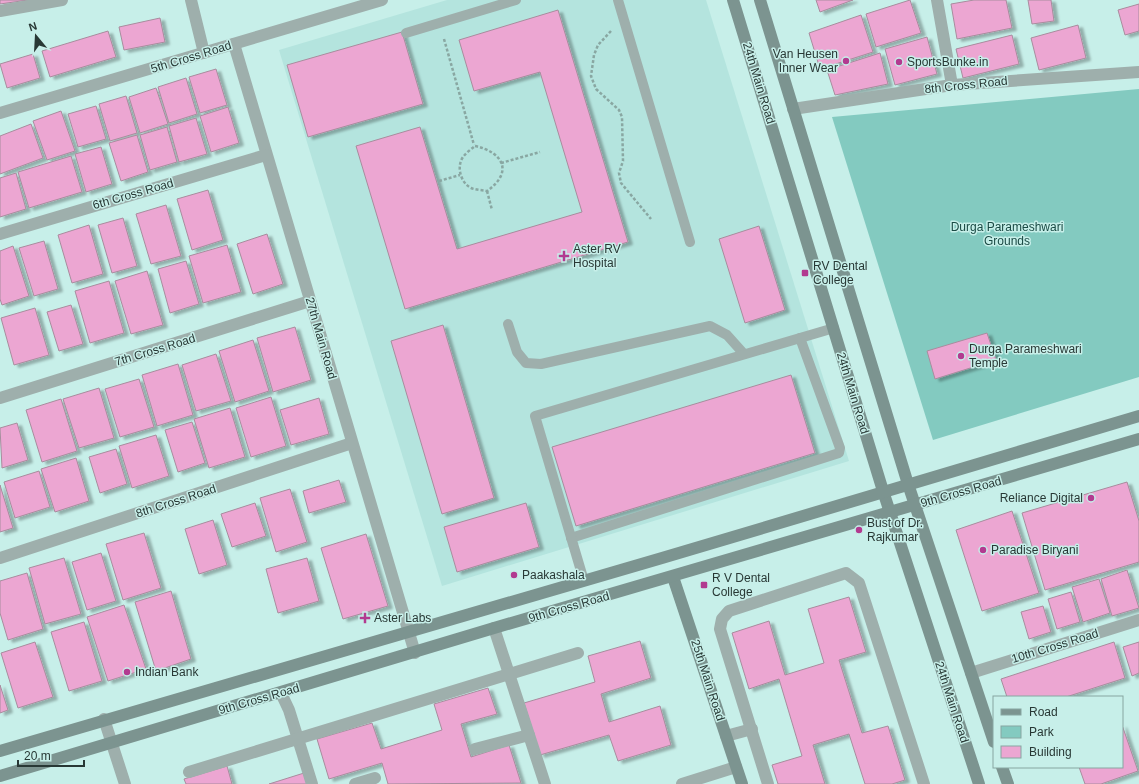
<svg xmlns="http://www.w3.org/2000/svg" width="1139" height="784" font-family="Helvetica,sans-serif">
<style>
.built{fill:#b4e4de}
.green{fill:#83cac0}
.building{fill:#eca6d2;stroke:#a88c9d;filter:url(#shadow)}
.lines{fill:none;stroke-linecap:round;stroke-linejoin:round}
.path{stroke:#89a7a2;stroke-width:2.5;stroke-dasharray:3 2;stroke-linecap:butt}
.lane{stroke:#9eafac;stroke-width:10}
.street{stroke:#9eafac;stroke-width:12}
.secondary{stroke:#7c9490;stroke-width:12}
.poi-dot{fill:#b23a90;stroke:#c7efe9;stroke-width:1.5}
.labels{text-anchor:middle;stroke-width:3;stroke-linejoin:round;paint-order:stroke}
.poi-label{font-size:12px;fill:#283835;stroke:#c7efe9;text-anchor:start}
.street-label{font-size:12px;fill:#283835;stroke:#c7efe9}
.park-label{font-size:12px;fill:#1a4a44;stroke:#c7efe9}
</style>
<defs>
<filter id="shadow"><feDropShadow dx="4.5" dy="2.5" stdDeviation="1" flood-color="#0004"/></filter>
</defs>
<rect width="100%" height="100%" fill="#c7efe9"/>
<polygon class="built" points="447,0 706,0 849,461 442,586 279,50"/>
<polygon class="green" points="1139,89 1139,377 933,440 832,117"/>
<g class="building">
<polygon points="0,0 28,0 0,4"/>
<polygon points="816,0 853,0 820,12"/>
<polygon points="910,0 921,33 876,47 866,14"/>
<polygon points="974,0 1006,0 1012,28 957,39 951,4"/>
<polygon points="1028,0 1051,0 1054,21 1032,24"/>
<polygon points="1139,4 1139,31 1125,35 1118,10"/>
<polygon points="558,10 628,242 405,309 356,146 420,127 457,249 582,212 540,72 474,91 459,40"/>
<polygon points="861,15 873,52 820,69 809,33"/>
<polygon points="160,18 165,42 124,50 119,27"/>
<polygon points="1078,25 1086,58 1039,70 1031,38"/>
<polygon points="108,31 116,57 50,77 42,51"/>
<polygon points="402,32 423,104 308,137 287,65"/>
<polygon points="1012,35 1019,64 963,78 956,49"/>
<polygon points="927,37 937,74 895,85 885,49"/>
<polygon points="880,53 888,84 835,95 827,70"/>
<polygon points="33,54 40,78 7,88 0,64"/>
<polygon points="216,69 227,105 200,113 189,77"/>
<polygon points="186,78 197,114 169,123 158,87"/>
<polygon points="156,88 168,124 140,133 129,97"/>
<polygon points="126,96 137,133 110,141 99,104"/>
<polygon points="96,106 106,139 78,147 68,114"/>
<polygon points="228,107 239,143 211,152 200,116"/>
<polygon points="61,111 75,151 47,160 33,121"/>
<polygon points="196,118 207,154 179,162 169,126"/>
<polygon points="31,124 43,158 0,174 0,136"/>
<polygon points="167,127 177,162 150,170 140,135"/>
<polygon points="137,135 148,172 121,181 109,143"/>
<polygon points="101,147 112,184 86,192 75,154"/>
<polygon points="71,156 82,192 29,208 18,172"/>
<polygon points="16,173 26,209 0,217 0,178"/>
<polygon points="208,190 223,240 192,250 177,199"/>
<polygon points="166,205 181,256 151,264 136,214"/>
<polygon points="123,218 137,266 112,273 98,225"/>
<polygon points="89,225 103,274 72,283 58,235"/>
<polygon points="759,226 785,310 745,323 719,239"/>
<polygon points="267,234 283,284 253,294 237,244"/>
<polygon points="44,241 58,289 34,296 19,248"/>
<polygon points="227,245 241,292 203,303 189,256"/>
<polygon points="13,246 29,296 2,305 0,299 0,251"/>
<polygon points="186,261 199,304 170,313 158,269"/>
<polygon points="147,271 163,325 131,334 115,281"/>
<polygon points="109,281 124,333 90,343 75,291"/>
<polygon points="71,305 83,344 59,351 47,312"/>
<polygon points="35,308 49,355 14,365 1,318"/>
<polygon points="443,325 494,498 442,514 391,341"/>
<polygon points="295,327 311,380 273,392 257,338"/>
<polygon points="987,333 996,360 935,379 927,351"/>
<polygon points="253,340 269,391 235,402 219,351"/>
<polygon points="216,354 231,401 196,411 182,365"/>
<polygon points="178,364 193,415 157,426 142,375"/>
<polygon points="791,375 815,453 576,526 552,447"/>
<polygon points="139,379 154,427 120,437 105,389"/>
<polygon points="99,388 114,438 79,448 63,399"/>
<polygon points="271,397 286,446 251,457 236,408"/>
<polygon points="319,398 329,434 291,445 280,410"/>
<polygon points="61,399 77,451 42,462 26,410"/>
<polygon points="230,408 245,457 209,468 194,419"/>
<polygon points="192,422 205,463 178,472 165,430"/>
<polygon points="17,423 28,460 2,468 0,428"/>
<polygon points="156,435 169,476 132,488 119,446"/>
<polygon points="116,449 127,484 100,493 89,457"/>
<polygon points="76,458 89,501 55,512 41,469"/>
<polygon points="39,471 50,507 15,518 4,482"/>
<polygon points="339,480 346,502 309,513 303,491"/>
<polygon points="1127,482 1139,521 1139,562 1045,590 1022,513"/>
<polygon points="0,485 13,528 0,532"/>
<polygon points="290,489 307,542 276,552 260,498"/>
<polygon points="255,503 266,536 232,547 221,514"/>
<polygon points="526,503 539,547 457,572 444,527"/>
<polygon points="1012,511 1039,593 982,611 956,530"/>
<polygon points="213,520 227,565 199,574 185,529"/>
<polygon points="144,533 161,588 123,600 106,544"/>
<polygon points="366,534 388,606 343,619 321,548"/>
<polygon points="101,553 116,601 87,610 72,562"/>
<polygon points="64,558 81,614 45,624 29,568"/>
<polygon points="307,558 319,601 278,613 266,569"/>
<polygon points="1127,570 1139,608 1112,616 1101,579"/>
<polygon points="27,573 43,629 8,640 0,613 0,581"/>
<polygon points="1099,579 1110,613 1083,622 1072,587"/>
<polygon points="171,591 191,659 156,671 135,602"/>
<polygon points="1071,592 1080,622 1057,629 1048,599"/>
<polygon points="849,597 866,652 839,660 862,733 888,726 905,780 892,784 865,784 849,734 813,745 825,784 778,784 772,765 802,756 779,679 749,689 732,633 769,621 785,675 824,663 808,609"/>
<polygon points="124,605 146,669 108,681 87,617"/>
<polygon points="1043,606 1051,632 1029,639 1021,612"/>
<polygon points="84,622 102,681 69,691 51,632"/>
<polygon points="640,641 651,678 601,694 609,722 660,706 671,745 618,761 609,735 540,755 524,703 595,682 588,656"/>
<polygon points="35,642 53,697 18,708 1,653"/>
<polygon points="1114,642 1125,678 1066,697 1007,697 1001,679"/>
<polygon points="1139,642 1139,673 1132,676 1123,647"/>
<polygon points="0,685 8,710 0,713"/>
<polygon points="488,688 497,714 461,724 471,757 509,745 521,783 388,784 382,763 329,779 317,739 372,723 381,749 442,730 434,704"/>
<polygon points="1122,725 1138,771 1101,784 1085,784 1079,767 1122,767"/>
<polygon points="227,766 232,784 186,784 184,779"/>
<polygon points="304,773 307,784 269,784"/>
</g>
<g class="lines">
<g class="path">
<polyline points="611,31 598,45 594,55 591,76 596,89 619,110 622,117 623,161 619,173 621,183 651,219"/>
<polyline points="444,39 474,145"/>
<path d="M475 146C503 152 514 172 487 191 482 190 476 190 471 188 461 183 456 167 463 157 466 153 471 149 475 146Z"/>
<polyline points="501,163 540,152"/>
<polyline points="439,181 460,175"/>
<polyline points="487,191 492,210"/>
</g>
<g class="lane">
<polyline points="618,0 690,242"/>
<polyline points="406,33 516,0"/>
<polyline points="508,324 517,352 526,363 541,364 710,326 727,335 744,354"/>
<polyline points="571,538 839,453 840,448 800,338"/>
<polyline points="584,581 535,416 834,328"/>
</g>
<g class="street">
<polyline points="191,0 204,53"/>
<polyline points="937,0 952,85"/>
<polyline points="0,11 62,0"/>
<polyline points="234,44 415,653"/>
<polyline points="793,109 952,85 1139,72"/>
<polyline points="0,113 382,0"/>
<polyline points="0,234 266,155"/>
<polyline points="0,398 310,301"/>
<polyline points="0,558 352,443"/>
<polyline points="494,628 545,784"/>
<polyline points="971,673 1139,620"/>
<polyline points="281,693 289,710 312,784"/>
<polyline points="104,719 125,784"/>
<polyline points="726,736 752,729"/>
<polyline points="475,749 529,735"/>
<polyline points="189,772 578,653"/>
<polyline points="355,784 375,778"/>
<polyline points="682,784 736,767"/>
<polyline points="768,784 720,629 722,619 729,611 846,573 859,583 924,784"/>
</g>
<g class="secondary">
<polyline points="733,0 883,491 979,784"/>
<polyline points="760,0 908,484 994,742"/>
<polyline points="673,577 742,784"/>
<polyline points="0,751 662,558 1139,416"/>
<polyline points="1002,767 1008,784"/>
<polyline points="0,776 494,628 1139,439"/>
</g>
</g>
<g class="poi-dot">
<circle cx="846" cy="61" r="4"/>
<circle cx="899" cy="62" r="4"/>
<path d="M562 250h4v4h4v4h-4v4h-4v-4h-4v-4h4z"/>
<rect x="801" y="269" width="8" height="8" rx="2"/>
<circle cx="961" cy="356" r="4"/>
<circle cx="1091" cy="498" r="4"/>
<circle cx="859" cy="530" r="4"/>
<circle cx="983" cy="550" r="4"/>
<circle cx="514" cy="575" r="4"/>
<rect x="700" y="581" width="8" height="8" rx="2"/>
<path d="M363 612h4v4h4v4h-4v4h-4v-4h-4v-4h4z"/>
<circle cx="127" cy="672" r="4"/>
</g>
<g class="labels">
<g class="poi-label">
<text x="838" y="58" text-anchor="end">Van Heusen<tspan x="838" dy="14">Inner Wear</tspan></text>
<text x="907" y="66">SportsBunke.in</text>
<text x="573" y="253">Aster RV<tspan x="573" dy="14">Hospital</tspan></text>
<text x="813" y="270">RV Dental<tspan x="813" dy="14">College</tspan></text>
<text x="969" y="353">Durga Parameshwari<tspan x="969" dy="14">Temple</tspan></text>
<text x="1083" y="502" text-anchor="end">Reliance Digital</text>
<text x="867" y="527">Bust of Dr.<tspan x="867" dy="14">Rajkumar</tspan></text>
<text x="991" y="554">Paradise Biryani</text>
<text x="522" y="579">Paakashala</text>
<text x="712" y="582">R V Dental<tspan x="712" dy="14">College</tspan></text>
<text x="374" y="622">Aster Labs</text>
<text x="135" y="676">Indian Bank</text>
</g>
<g class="street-label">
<text transform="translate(191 57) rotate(-17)" y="4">5th Cross Road</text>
<text transform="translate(759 83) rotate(73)" y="4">24th Main Road</text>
<text transform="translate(966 85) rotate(-6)" y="4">8th Cross Road</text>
<text transform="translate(133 194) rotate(-16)" y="4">6th Cross Road</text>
<text transform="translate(321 338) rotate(74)" y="4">27th Main Road</text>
<text transform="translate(155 350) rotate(-17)" y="4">7th Cross Road</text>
<text transform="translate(853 393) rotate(73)" y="4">24th Main Road</text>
<text transform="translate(961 492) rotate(-16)" y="4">9th Cross Road</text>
<text transform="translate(176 501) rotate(-18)" y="4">8th Cross Road</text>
<text transform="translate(569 607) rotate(-16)" y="4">9th Cross Road</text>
<text transform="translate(1055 646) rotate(-17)" y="4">10th Cross Road</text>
<text transform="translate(708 680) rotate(72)" y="4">25th Main Road</text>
<text transform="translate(259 699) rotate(-16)" y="4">9th Cross Road</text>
<text transform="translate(952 702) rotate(72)" y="4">24th Main Road</text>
</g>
<g class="park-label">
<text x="1007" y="231">Durga Parameshwari<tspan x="1007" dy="14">Grounds</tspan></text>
</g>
</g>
<rect x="993" y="696" width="130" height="72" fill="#c7efe9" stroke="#87a6a1"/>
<rect x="1001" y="709" width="20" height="6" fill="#7c9490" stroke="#87a6a1"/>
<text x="1029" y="716" font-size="12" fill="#283835">Road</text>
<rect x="1001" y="726" width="20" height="12" fill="#83cac0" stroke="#87a6a1"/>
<text x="1029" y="736" font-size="12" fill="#283835">Park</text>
<rect x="1001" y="746" width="20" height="12" fill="#eca6d2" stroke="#87a6a1"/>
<text x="1029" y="756" font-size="12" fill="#283835">Building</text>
<g transform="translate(36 36) rotate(342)" stroke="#c7efe9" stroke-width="3" paint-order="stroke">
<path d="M0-3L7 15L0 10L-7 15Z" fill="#283835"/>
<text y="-6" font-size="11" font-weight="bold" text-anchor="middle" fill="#283835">N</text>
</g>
<path d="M18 760v6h66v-6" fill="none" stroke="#283835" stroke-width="2"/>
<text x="24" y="760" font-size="12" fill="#283835" stroke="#c7efe9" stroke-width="3" paint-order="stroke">20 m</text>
</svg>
